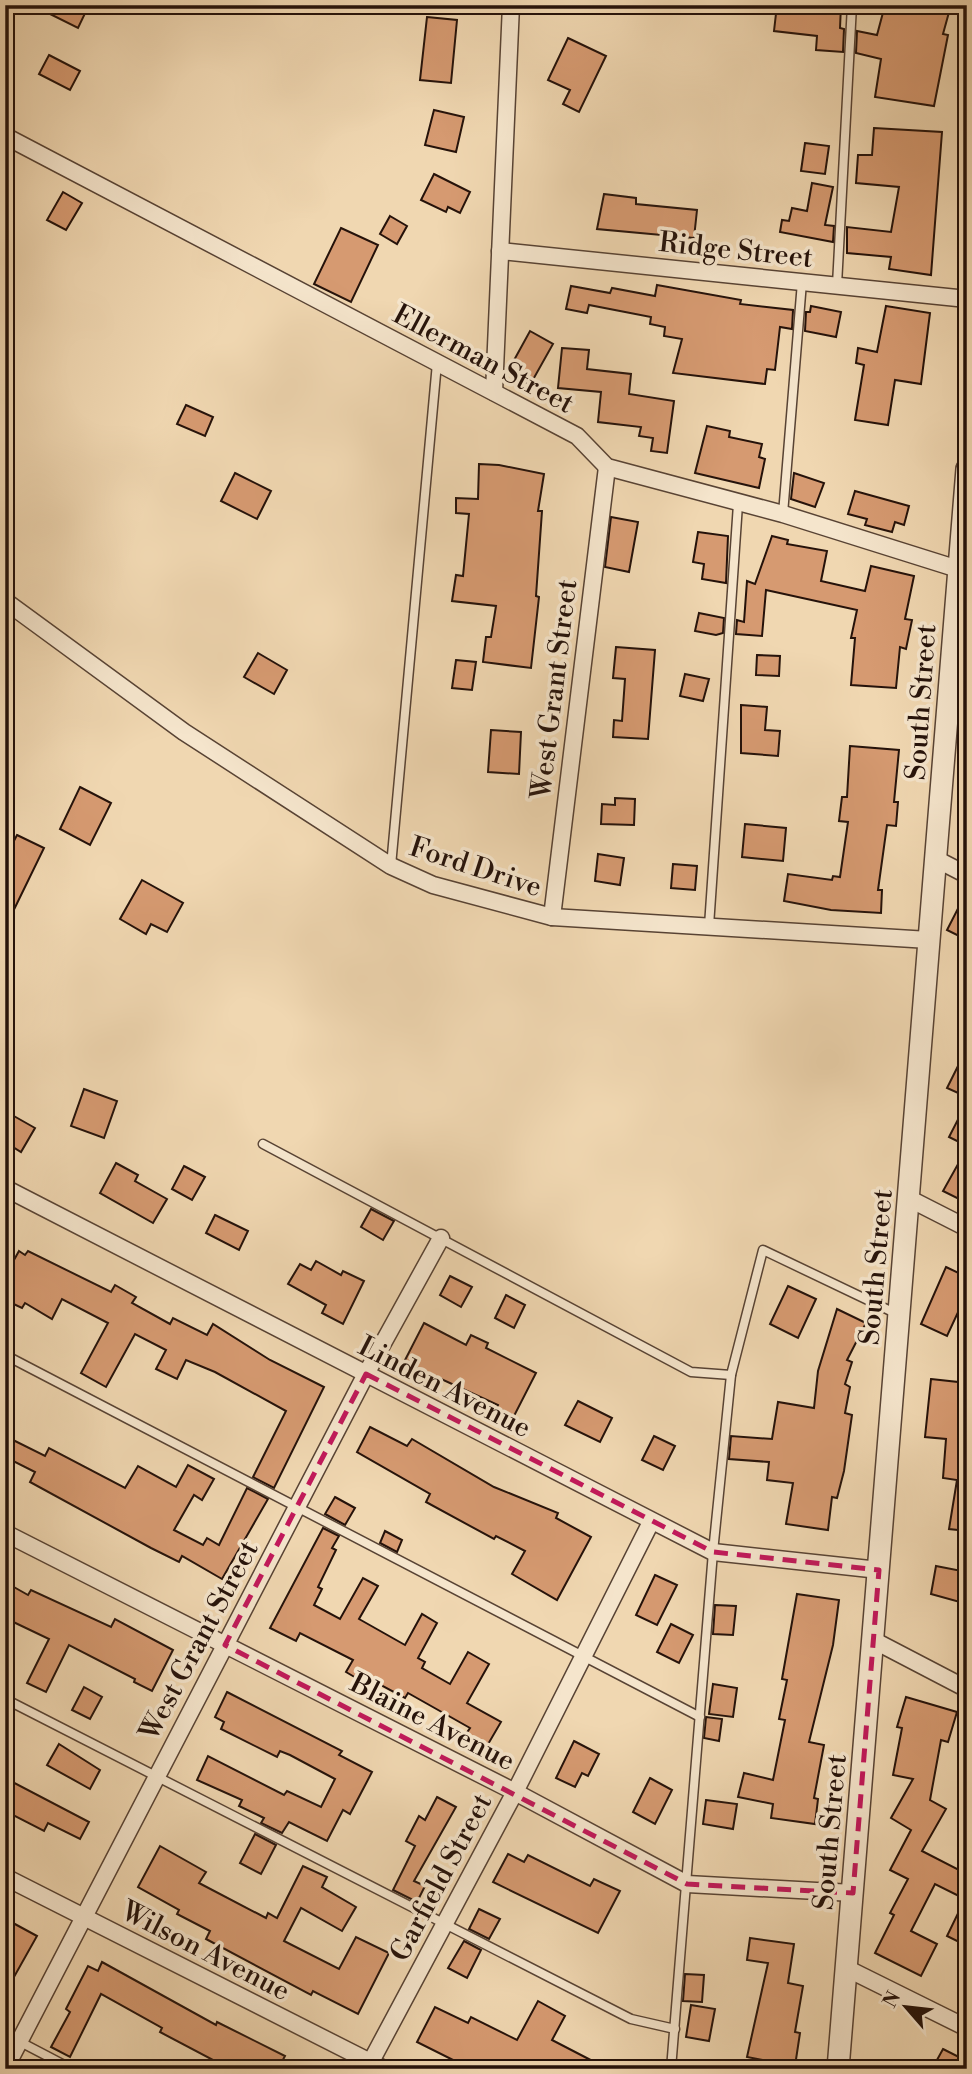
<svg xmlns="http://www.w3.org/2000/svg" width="972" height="2074" font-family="'Libre Bodoni',serif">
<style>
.building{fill:#d69a71;stroke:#25120a;stroke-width:2}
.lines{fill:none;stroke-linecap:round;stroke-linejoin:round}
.service-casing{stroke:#584334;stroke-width:11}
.minor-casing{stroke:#584334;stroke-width:19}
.tertiary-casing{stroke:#584334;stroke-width:24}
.service{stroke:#f5e5cc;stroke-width:8}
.minor{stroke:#f5e5cc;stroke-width:16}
.tertiary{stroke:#f5e5cc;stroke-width:21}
.marked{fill:none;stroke:#c2185b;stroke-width:5;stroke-dasharray:14 9;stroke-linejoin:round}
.labels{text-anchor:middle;stroke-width:7;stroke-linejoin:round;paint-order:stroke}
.street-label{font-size:28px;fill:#25120a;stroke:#f5e5cc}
</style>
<rect width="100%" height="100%" fill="#f0d7b1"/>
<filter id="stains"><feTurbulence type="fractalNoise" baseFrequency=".00286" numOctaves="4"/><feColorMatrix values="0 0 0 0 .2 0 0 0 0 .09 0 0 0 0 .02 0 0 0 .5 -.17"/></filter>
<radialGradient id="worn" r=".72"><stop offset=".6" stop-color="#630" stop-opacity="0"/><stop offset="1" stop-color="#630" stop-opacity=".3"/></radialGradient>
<g class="building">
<polygon points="32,5 89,5 78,28"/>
<polygon points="777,5 841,5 840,28 844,29 843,52 816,50 817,36 774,31"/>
<polygon points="885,5 951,5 943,34 948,35 934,106 875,97 881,59 856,53 857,31 877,35"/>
<polygon points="427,17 457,20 451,83 420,80"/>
<polygon points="568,38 606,56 579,112 563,104 570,90 548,80"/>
<polygon points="49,55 80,71 70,90 39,74"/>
<polygon points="434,110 464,117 456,152 425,145"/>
<polygon points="874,128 942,132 931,275 889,269 891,257 847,253 847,227 891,232 899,187 856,183 858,155 872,155"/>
<polygon points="805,143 829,146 825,174 801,171"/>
<polygon points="434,174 470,192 460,213 448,207 446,212 421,200"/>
<polygon points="812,183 833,187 825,225 834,226 833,242 780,232 782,220 789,221 792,208 807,211"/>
<polygon points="63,192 82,203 66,230 47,220"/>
<polygon points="604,194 636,198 636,204 697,210 694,238 597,229"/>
<polygon points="390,216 407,226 397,244 380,234"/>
<polygon points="341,228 378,245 351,302 314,284"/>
<polygon points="657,285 741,300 740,304 793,310 792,329 780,327 775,370 767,369 765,384 673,373 682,339 664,336 665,327 650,324 651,317 589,305 587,313 566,309 571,286 610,293 612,288 655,296"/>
<polygon points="811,306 841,312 836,337 805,331 806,312 810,312"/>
<polygon points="886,306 930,313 921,384 895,380 888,425 855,420 864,365 856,363 858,348 877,352"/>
<polygon points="530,331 553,344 530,385 507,373"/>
<polygon points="562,348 589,350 587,369 631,374 629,394 674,401 667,453 651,451 653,438 639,436 641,427 598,422 601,392 558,388"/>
<polygon points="186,405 213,417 205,436 177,424"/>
<polygon points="707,426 730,431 729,437 762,444 759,457 765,459 759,488 695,473"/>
<polygon points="479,464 499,465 544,474 538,511 542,511 536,596 539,597 531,668 483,662 486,637 491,637 496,606 452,601 456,575 463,576 469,514 456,513 456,498 478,499"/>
<polygon points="235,473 271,491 257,519 221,501"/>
<polygon points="794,473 824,483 815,507 791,499"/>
<polygon points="855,491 909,506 904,525 895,522 892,532 865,525 867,519 848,514"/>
<polygon points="611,517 638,522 629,572 605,567"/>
<polygon points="698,532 728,536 726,583 702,579 704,564 693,562"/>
<polygon points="772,536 788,540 787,544 827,551 821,581 865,591 871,566 914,576 905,619 912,620 906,649 900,647 896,688 851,685 855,638 851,638 857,610 766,590 762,636 736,634 737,620 744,622 747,581 755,584"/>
<polygon points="699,613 724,618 723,633 716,635 695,631"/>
<polygon points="616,647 655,650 648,739 613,737 614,720 622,721 625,679 613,678"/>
<polygon points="258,653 287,670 274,694 244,677"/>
<polygon points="757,655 780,656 779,676 756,675"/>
<polygon points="456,660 476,662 472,690 452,688"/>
<polygon points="685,674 709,679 703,701 680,696"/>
<polygon points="741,705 767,707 765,730 780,731 778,756 741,753"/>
<polygon points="491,730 521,732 519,774 488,772"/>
<polygon points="850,746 899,750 894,802 898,802 896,826 887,825 878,890 882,890 881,913 831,910 784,901 788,874 832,880 833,876 840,877 848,822 839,821 842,797 847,797"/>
<polygon points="80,787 111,803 90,845 60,829"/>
<polygon points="615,798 635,799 634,825 601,824 602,804 615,805"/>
<polygon points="745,824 786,828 783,861 742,857"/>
<polygon points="17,835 44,848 5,928 5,858"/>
<polygon points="598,854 624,858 620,885 595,881"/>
<polygon points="673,864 697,866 695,890 671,888"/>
<polygon points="142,880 183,903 167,932 151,924 146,934 120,919"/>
<polygon points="967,891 967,940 947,930"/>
<polygon points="967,1048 967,1097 947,1088"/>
<polygon points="84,1089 117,1101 104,1138 71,1126"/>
<polygon points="967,1102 967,1146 949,1137"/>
<polygon points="5,1111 35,1128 21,1152 5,1142"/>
<polygon points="967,1148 967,1203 943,1191"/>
<polygon points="116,1163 138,1175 135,1181 167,1199 153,1223 100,1193"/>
<polygon points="184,1166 205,1177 192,1200 172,1189"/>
<polygon points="371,1209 394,1221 383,1240 361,1227"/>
<polygon points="215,1215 248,1231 239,1250 206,1233"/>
<polygon points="19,1251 25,1255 28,1251 111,1292 115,1285 136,1297 132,1303 170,1324 173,1318 207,1335 213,1324 270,1360 324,1387 274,1488 253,1477 286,1411 215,1372 186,1360 177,1379 156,1369 166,1350 135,1334 106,1387 81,1373 108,1323 62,1299 52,1319 25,1303 22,1308 5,1300 5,1276"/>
<polygon points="316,1261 341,1275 343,1271 364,1281 343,1324 322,1313 326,1305 288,1284 300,1264 311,1270"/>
<polygon points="946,1267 967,1277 967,1293 947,1336 921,1324"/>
<polygon points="450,1276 472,1287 461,1307 440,1295"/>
<polygon points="788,1286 816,1299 798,1338 770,1324"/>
<polygon points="506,1295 525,1305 514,1328 495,1318"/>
<polygon points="837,1309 866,1323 847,1360 852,1362 845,1384 850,1387 845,1413 852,1415 844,1471 837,1498 832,1497 828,1530 786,1524 793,1483 767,1480 769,1462 729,1459 731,1436 772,1439 778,1402 814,1408 818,1371"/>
<polygon points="424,1323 466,1345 471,1335 488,1343 486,1348 536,1373 514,1416 497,1408 498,1405 404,1362"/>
<polygon points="931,1379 967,1383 967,1531 949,1529 957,1480 943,1478 946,1439 925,1437"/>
<polygon points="578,1401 612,1418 600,1442 565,1425"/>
<polygon points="370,1427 407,1446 412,1439 494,1487 558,1513 556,1518 591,1537 557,1600 512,1574 525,1551 496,1536 494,1539 426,1502 430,1494 357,1452"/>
<polygon points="5,1436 45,1456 49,1448 125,1488 138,1466 176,1487 188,1465 214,1479 202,1500 194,1495 174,1530 203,1545 207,1538 219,1545 247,1488 268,1499 222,1579 182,1556 179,1562 151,1548 30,1482 35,1472 5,1457"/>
<polygon points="654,1436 675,1446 663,1470 642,1460"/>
<polygon points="335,1497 355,1508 345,1525 325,1514"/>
<polygon points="323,1528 339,1536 332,1548 336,1550 318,1587 322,1589 314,1605 340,1619 363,1578 378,1586 359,1619 405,1645 422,1614 437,1623 418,1658 425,1662 422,1668 450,1684 468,1652 489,1664 467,1703 501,1722 487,1746 466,1734 470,1728 408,1693 405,1698 366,1677 363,1682 346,1672 353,1660 300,1633 296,1641 270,1628"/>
<polygon points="385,1531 402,1540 397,1552 380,1543"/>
<polygon points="936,1566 967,1572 967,1604 931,1594"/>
<polygon points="655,1575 677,1585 657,1625 636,1615"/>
<polygon points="5,1582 28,1595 31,1590 111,1627 115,1619 173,1650 152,1691 134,1682 135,1679 69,1645 46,1692 27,1683 49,1639 5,1618"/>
<polygon points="797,1594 839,1600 833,1645 809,1742 824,1745 814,1798 818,1799 815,1824 771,1818 773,1804 738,1797 744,1773 773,1780 785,1720 779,1719 787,1680 782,1679"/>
<polygon points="715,1605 736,1606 733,1635 713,1634"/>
<polygon points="671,1624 693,1635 679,1663 657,1652"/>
<polygon points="713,1684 737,1688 733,1717 709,1714"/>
<polygon points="84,1687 102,1697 90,1719 72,1710"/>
<polygon points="227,1692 342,1751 339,1755 372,1772 350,1814 343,1810 327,1841 289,1822 282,1833 261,1823 264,1818 239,1806 242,1800 197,1780 208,1756 284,1795 287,1791 321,1807 335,1779 290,1755 280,1751 277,1757 221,1729 224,1722 215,1717"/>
<polygon points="906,1697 957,1712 948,1742 941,1740 930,1800 946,1809 922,1851 967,1874 967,1946 947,1936 965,1899 935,1884 911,1931 937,1944 921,1976 875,1953 894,1915 890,1913 908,1879 890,1870 911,1830 891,1818 913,1779 893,1775 902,1728 897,1727"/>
<polygon points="706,1717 722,1719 719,1741 704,1738"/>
<polygon points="574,1741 599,1754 588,1776 582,1773 575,1787 556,1778"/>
<polygon points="59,1744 100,1770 90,1789 47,1765"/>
<polygon points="5,1778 89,1822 80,1839 48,1823 44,1831 5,1811"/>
<polygon points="650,1778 672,1790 655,1824 633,1812"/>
<polygon points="437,1797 456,1807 414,1881 425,1886 417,1902 393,1890 415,1846 406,1841 419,1816 425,1820"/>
<polygon points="706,1800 737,1804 733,1829 703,1824"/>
<polygon points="255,1834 276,1845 261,1874 240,1863"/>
<polygon points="160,1846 206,1872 199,1883 266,1918 268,1913 277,1918 303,1866 327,1877 322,1887 356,1907 342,1931 301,1908 284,1941 339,1969 356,1937 389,1953 358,2014 313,1991 311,1995 206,1939 210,1931 177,1914 179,1910 138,1887"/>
<polygon points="508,1854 524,1862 528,1855 590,1886 594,1879 620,1891 598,1933 493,1882"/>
<polygon points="479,1909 500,1919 489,1939 469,1929"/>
<polygon points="13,1923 37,1936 5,1993 5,1938"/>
<polygon points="750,1938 794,1944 788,1983 803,1986 795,2032 800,2033 795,2066 747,2057 768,1963 747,1960"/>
<polygon points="464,1941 481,1950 467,1978 448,1968"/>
<polygon points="102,1962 216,2025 217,2022 285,2056 278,2069 230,2069 160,2032 162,2028 101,1994 70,2057 51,2047 70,2012 66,2009 88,1966 98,1971"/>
<polygon points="685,1974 704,1975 702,2002 683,2001"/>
<polygon points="538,2001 565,2016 552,2040 608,2069 471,2069 417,2042 435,2007 468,2023 471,2017 517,2040"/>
<polygon points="691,2005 715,2009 709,2041 686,2037"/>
<polygon points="943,2049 967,2061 967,2069 932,2069"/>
</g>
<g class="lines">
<defs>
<g id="service">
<polyline points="837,285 852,5"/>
<polyline points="783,514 802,282"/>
<polyline points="391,866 437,363"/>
<polyline points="709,926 738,504"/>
<polyline points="263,1144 691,1372 731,1375"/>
<polyline points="5,1355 700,1717"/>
<polyline points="5,1699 631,2019 675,2029"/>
<polyline points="5,2034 72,2069"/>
<polyline points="671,2069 713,1552 731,1375 763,1250 897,1314"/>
</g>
<g id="minor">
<polyline points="5,136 577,436 607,467 783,514 958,569"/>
<polyline points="500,251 967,299"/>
<polyline points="494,392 511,5"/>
<polyline points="5,601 184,732 391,866 433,885 552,917 929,940"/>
<polyline points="936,859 967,875"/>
<polyline points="552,917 607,467"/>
<polyline points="5,1188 713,1552 879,1570"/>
<polyline points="908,1198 967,1228"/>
<polyline points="5,1533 515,1792 687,1884 853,1893"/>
<polyline points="873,1640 967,1689"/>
<polyline points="5,1877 384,2069"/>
<polyline points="846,1968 967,2028"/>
<polyline points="5,2069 366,1374 441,1238"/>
<polyline points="367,2069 515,1792 651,1522"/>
</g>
<polyline id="tertiary" points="838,2069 967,469"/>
</defs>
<use href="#service" class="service-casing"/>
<use href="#minor" class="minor-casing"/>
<use href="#tertiary" class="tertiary-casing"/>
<use href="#service" class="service"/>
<use href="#minor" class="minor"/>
<use href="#tertiary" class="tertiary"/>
</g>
<path class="marked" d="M366 1374 713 1552 879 1570 853 1893 687 1884 225 1645Z"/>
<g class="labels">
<g class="street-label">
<text transform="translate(736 249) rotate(6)" y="10">Ridge Street</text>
<text transform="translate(484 358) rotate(28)" y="10">Ellerman Street</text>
<text transform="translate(553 689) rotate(-83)" y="10">West Grant Street</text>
<text transform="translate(920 702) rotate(-86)" y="10">South Street</text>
<text transform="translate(476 866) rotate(18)" y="10">Ford Drive</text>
<text transform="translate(875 1267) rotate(-85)" y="10">South Street</text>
<text transform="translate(445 1386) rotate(27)" y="10">Linden Avenue</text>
<text transform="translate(198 1640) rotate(-62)" y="10">West Grant Street</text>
<text transform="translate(433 1721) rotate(27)" y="10">Blaine Avenue</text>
<text transform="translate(829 1832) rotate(-85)" y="10">South Street</text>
<text transform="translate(440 1877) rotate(-62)" y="10">Garfield Street</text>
<text transform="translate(206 1950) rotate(27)" y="10">Wilson Avenue</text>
</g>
</g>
<rect width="972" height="2074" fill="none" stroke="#f0d7b1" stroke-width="28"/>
<rect x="7" y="7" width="958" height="2060" fill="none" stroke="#25120a" stroke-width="3.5"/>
<rect x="14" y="14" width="944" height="2046" fill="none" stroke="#25120a" stroke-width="2"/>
<g transform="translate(906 2007) rotate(298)" stroke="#f5e5cc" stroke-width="5" paint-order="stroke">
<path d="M0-5L12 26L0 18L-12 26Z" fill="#25120a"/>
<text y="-10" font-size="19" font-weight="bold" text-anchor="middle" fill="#25120a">N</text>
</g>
<rect width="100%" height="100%" filter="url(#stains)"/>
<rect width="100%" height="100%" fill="url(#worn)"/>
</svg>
